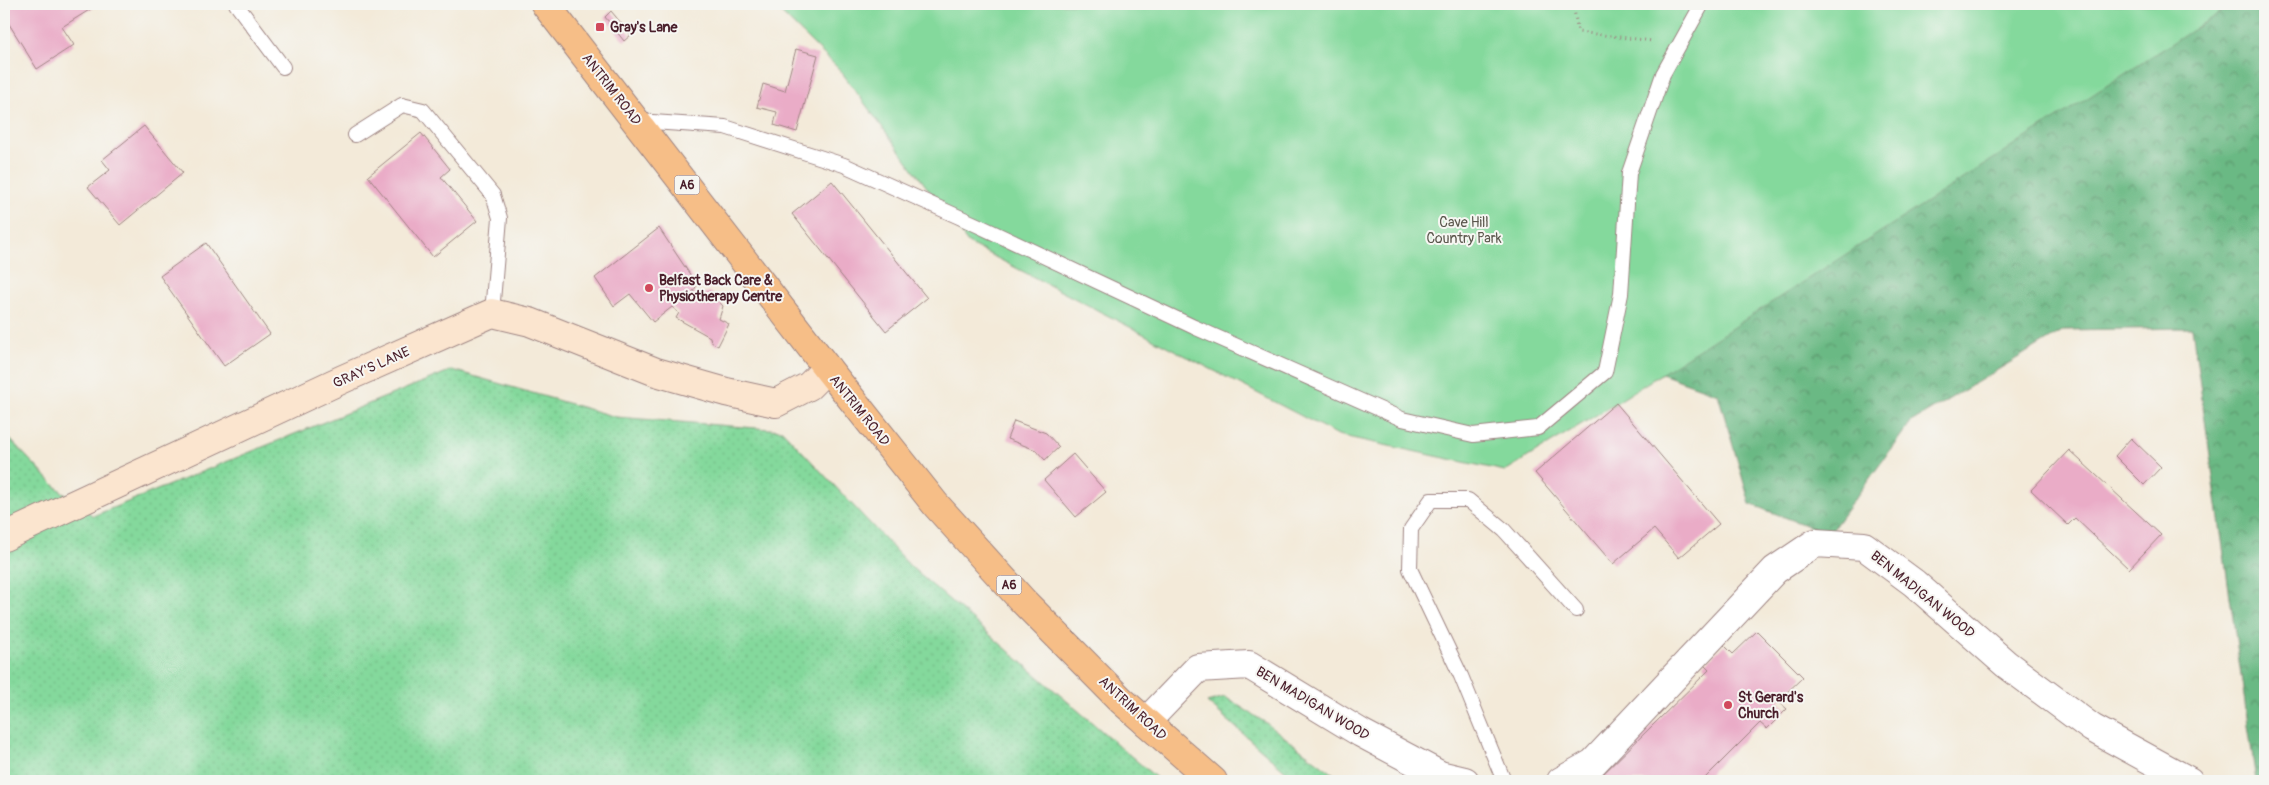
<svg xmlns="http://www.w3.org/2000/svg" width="2269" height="785" font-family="Pangolin,sans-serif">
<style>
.grass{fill:url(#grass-dots);stroke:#677c64}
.forest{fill:url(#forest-crowns);stroke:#5a6c58}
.park{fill:#84d99c;stroke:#677c64}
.building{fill:#eaacc7}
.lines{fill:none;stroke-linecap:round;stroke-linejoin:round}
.lane-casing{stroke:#9e8482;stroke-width:16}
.street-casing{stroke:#9e8482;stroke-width:30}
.secondary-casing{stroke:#9e8482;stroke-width:30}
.primary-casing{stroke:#9e8482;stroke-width:30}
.path{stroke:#9e8482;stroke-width:3;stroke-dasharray:1 4;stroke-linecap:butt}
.lane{stroke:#fff;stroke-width:14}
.street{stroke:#fff;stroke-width:28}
.secondary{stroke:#fbe5cf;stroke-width:28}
.primary{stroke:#f6be87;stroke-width:28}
.poi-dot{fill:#d1495b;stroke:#f6f6f2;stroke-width:2}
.labels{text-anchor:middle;stroke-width:4;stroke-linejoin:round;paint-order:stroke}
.shield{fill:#f6f6f2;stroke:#7e6067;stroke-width:1}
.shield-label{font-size:12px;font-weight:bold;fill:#4a1f2b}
.poi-label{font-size:14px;font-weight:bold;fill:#4a1f2b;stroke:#f6f6f2;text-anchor:start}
.street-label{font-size:14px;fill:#4a1f2b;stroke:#f6f6f2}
.park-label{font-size:14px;fill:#5b574d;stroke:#f6f6f2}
</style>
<defs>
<pattern id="grass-dots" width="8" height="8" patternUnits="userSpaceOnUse" patternTransform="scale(1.25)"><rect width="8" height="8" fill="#84d99c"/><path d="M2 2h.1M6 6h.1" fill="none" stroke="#74ba87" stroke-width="1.8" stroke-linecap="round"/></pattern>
<pattern id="forest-crowns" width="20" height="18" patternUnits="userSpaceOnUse" patternTransform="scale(1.25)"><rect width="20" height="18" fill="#6bb984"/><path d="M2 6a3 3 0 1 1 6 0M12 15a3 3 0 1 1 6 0" fill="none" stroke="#5a966c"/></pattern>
</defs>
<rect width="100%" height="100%" fill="#f6f6f2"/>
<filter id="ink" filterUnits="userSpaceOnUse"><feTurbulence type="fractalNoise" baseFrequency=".02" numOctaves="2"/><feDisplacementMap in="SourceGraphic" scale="10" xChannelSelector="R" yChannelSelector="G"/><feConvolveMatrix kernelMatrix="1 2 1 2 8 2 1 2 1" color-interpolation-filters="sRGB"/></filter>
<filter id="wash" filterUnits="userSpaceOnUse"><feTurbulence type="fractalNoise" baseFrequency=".0096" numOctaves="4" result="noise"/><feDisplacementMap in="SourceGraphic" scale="20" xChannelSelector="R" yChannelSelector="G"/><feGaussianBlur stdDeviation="1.12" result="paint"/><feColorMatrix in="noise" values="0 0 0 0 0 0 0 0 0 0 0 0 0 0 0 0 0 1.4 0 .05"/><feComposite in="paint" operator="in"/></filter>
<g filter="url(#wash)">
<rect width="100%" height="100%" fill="#f3ead9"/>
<g class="grass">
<polygon points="452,370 616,417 782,430 911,567 1160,781 4,781 4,433 54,485 93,516"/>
<polygon points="1225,697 1266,723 1343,781 1297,781 1207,702"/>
</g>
<polygon class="forest" points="1147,4 2265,4 2265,781 2256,781 2192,328 2064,330 1911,422 1829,534 1750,504 1718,394 1555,336"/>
<polygon class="park" points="772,4 2233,4 1616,403 1505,471 1338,435 968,243 840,70"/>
<g id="blocks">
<g class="building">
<polygon points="4,4 92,4 94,7 62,27 74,45 37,69 4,16"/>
<polygon points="611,11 631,35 624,41 605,17"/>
<polygon points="796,49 818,55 797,132 774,125 777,112 757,107 763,84 785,91"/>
<polygon points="144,126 183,173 120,225 88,187 110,170 102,160"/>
<polygon points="421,133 450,169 441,177 477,221 433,257 368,176"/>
<polygon points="832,181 927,298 886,331 792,214"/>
<polygon points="659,228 697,285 693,292 698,295 710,292 723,306 719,319 729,324 718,346 711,342 710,337 676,318 679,313 672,307 653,322 630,294 614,306 595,278"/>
<polygon points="206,243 270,334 224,366 160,276"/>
<polygon points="1616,403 1719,524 1679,558 1654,529 1613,564 1535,473"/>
<polygon points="1014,421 1046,433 1059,447 1045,460 1036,450 1007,439"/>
<polygon points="2131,438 2161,467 2144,485 2115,456"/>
<polygon points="2069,450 2161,535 2129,569 2075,518 2068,525 2031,490"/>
<polygon points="1073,454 1106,492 1076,517 1044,480"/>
<polygon points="1757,631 1803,677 1778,701 1787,709 1767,729 1760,723 1702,781 1596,781 1709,670 1704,665 1724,645 1733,654"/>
</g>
</g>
</g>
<g filter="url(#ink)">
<use href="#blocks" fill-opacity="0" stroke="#9e8482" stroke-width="1"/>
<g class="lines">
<defs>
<g id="lane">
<polyline points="236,4 283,67"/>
<polyline points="638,121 725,127 844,165 977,225 1194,327 1402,419 1473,435 1538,428 1605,372 1621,294 1629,173 1663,74 1702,4"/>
<polyline points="355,135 402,105 423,110 493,195 500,218 492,313"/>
<polyline points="1504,781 1461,676 1410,569 1411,529 1431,500 1468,500 1504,530 1576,610"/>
</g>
<g id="street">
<polyline points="1146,722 1198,668 1249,665 1361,733 1440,775 1465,781"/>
<polyline points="1561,781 1593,763 1775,570 1815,543 1864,546 1914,583 2006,664 2092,728 2189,781"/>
</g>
<polyline id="secondary" points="4,537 343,379 492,313 530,322 656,372 726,392 776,403 809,386 827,368"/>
<polyline id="primary" points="545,4 827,368 936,505 1023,601 1121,700 1213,781"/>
</defs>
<use href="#lane" class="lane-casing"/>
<use href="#street" class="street-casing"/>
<use href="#secondary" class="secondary-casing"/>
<use href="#primary" class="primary-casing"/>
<polyline class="path" points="1573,4 1578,32 1653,41"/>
<use href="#lane" class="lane"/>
<use href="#street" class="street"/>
<use href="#secondary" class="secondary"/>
<use href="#primary" class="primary"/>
</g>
</g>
<g class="poi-dot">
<rect x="595" y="22" width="10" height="10" rx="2.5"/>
<circle cx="649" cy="288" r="5"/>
<circle cx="1728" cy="705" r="5"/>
</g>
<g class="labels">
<g class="shield">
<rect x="674.5" y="175.5" width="25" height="19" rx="4"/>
<rect x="996.5" y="575.5" width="25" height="19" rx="4"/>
</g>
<g class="shield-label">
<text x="687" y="189">A6</text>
<text x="1009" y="589">A6</text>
</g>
<g class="poi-label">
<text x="610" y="32">Gray's Lane</text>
<text x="659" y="285">Belfast Back Care &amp;<tspan x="659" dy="16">Physiotherapy Centre</tspan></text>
<text x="1738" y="702">St Gerard's<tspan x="1738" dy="16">Church</tspan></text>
</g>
<g class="street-label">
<text transform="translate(612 89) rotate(52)" y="5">ANTRIM ROAD</text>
<text transform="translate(371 367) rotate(-24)" y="5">GRAY'S LANE</text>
<text transform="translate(860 410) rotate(51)" y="5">ANTRIM ROAD</text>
<text transform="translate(1923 594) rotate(39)" y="5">BEN MADIGAN WOOD</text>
<text transform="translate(1313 703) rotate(31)" y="5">BEN MADIGAN WOOD</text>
<text transform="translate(1133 708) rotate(43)" y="5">ANTRIM ROAD</text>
</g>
<g class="park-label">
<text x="1464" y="227">Cave Hill<tspan x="1464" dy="16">Country Park</tspan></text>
</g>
</g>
<rect width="2269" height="785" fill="none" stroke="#f6f6f2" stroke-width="20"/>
</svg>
